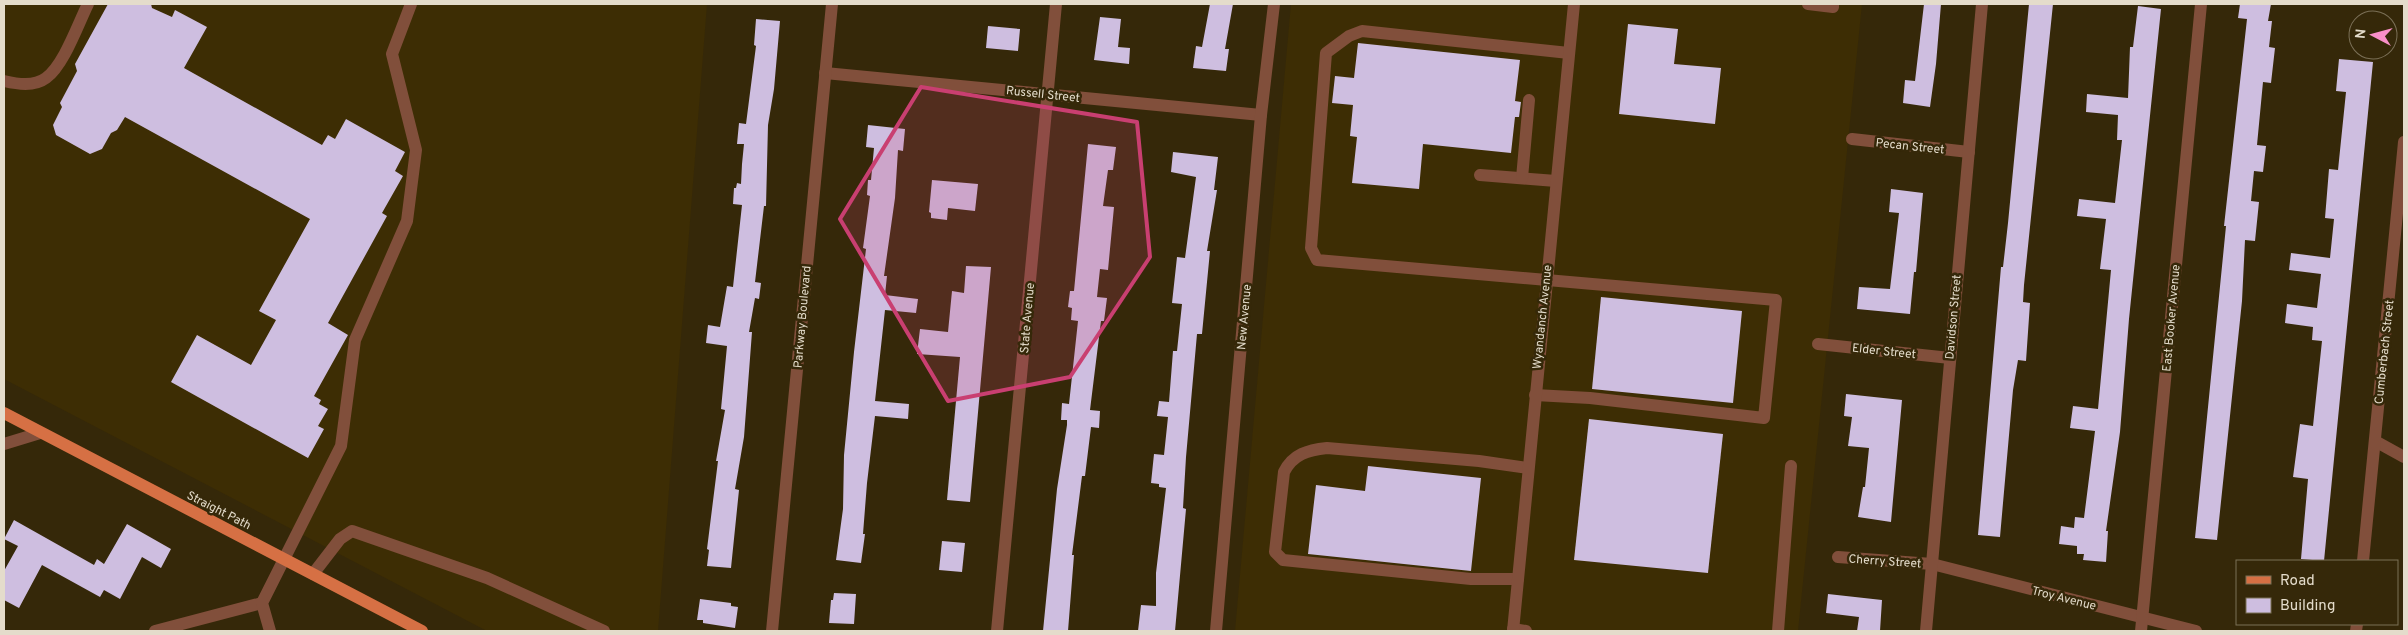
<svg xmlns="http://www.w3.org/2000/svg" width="2408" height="635" font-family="Overpass,sans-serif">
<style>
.built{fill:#3d2d04}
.building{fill:#cebee0}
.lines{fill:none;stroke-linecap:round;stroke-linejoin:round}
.minor{stroke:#814f3b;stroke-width:12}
.major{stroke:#d67044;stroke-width:12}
.marked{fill:#c93f71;fill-opacity:0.2;stroke:#c93f71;stroke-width:4;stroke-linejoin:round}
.labels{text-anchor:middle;stroke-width:5;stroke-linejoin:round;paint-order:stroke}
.street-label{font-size:12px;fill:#e4dccb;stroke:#352809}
</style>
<rect width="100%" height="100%" fill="#352809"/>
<g class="built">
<polygon points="4,4 707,4 658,631 487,631 4,379"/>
<polygon points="1291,4 1862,4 1798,631 1235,631"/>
</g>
<g class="building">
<polygon points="108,4 151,4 152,8 172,17 175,10 207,27 184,68 322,145 328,135 335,139 346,119 405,152 395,171 403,176 382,213 387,216 328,323 348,335 314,396 321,400 319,404 328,409 318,426 324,429 308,458 171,382 197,335 251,365 276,320 259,311 310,219 125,117 117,130 111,133 102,149 90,154 56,135 53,125 62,107 60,103 77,71 75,64"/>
<polygon points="1210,4 1233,4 1225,49 1229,49 1226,71 1193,68 1196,46 1202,47"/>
<polygon points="1924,4 1941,4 1936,64 1930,107 1903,103 1905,80 1915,81"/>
<polygon points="2029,4 2053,4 2024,285 2023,302 2030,303 2026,361 2018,360 2013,390 2000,537 1978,535 2001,267 2003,267 2008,223"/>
<polygon points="2240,4 2271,4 2268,21 2272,21 2269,47 2275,48 2271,83 2263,82 2257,145 2266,146 2263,172 2254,171 2251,201 2259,202 2255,241 2245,240 2242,301 2217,540 2195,538 2226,226 2224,226 2247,19 2238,18"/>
<polygon points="2138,6 2161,9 2129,319 2120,432 2106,531 2108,531 2106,562 2083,560 2084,554 2077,554 2077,546 2059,544 2061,526 2074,528 2075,517 2084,518 2095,431 2070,428 2073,406 2098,409 2111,270 2100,269 2106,219 2077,216 2079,199 2115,203 2122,140 2117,140 2118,115 2086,112 2087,94 2128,98 2130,47 2133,47"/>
<polygon points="1100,17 1121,19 1118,47 1130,48 1129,64 1094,60"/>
<polygon points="756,19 780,21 774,89 768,125 766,206 764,206 755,282 761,283 759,299 755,298 749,332 752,332 744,437 735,489 739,490 731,568 707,566 709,550 707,549 718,461 716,461 725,410 721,409 727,346 706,343 708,325 720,327 727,286 733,287 742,205 733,204 734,188 736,188 737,183 741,184 742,164 744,144 737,144 739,123 746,124 756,46 754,45"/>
<polygon points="1628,24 1678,29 1674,64 1721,68 1715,124 1619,114"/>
<polygon points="988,26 1020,29 1018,51 986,48"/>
<polygon points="1358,43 1520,60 1515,101 1521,102 1519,117 1515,117 1511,153 1423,144 1419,189 1352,183 1357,137 1350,136 1353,105 1332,103 1335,76 1354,78"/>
<polygon points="2339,59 2373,62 2324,561 2301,559 2308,479 2293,477 2300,424 2313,426 2322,341 2312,340 2313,327 2285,323 2287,304 2317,308 2321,274 2289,270 2291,253 2330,258 2334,219 2325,218 2329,169 2338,170 2346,92 2336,91"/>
<polygon points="868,125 905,129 903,151 898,150 895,198 884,276 887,276 885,295 918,299 916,313 885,310 875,401 909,404 908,419 875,416 867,483 863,534 865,534 861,563 836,560 843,509 844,455 854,352 866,249 863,248 870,196 867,195 868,180 871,180 874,148 866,147"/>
<polygon points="1088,144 1116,147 1113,170 1108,170 1103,206 1114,207 1108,270 1100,269 1097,297 1107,298 1104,321 1101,321 1090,410 1100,411 1099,428 1091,427 1085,476 1082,476 1072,555 1074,555 1068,631 1043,631 1057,489 1067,425 1067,420 1061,420 1062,403 1069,404 1078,321 1071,320 1072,308 1068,307 1070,291 1074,291"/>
<polygon points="1173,152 1218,157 1214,190 1217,190 1207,251 1210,251 1202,334 1197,334 1186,457 1183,508 1186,509 1175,631 1138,631 1141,605 1156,606 1156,573 1166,488 1159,487 1159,484 1151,483 1154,454 1164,455 1168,417 1157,416 1159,401 1169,402 1173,351 1177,351 1182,304 1172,303 1177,257 1185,258 1196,177 1171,172"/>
<polygon points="932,180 978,184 975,211 948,208 947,220 931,218 931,213 929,212"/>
<polygon points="1891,189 1923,193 1916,272 1914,272 1910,314 1857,309 1859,287 1890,289 1899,213 1889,212"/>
<polygon points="966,266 991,267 970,502 947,500 960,357 917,354 920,329 948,332 952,291 964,293"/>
<polygon points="1601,297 1742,311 1733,403 1592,389"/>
<polygon points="1846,394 1902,400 1891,522 1858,517 1863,487 1865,487 1869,448 1848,446 1852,417 1844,416"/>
<polygon points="1589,419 1723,434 1708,573 1574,560"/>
<polygon points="1368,466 1481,478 1471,571 1308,554 1316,485 1365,491"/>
<polygon points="14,520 94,565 97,559 104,564 127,524 171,549 161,568 142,557 120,599 104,590 100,597 42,565 19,608 4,600 4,571 18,546 4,539"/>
<polygon points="942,541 965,543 962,572 939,570"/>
<polygon points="834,593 856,594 854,624 829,623 831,600 833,600"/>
<polygon points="1828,594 1882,600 1880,631 1857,631 1859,617 1826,613"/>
<polygon points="700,599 731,603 731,606 738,607 735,628 703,623 703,620 697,620"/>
</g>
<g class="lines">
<g class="minor">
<polyline points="1808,4 1833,7 1833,4"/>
<polyline points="825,73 1261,115"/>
<path d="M4 81C17 84 34 87 46 78 64 65 78 24 88 4"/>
<polyline points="1852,139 1969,152"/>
<polyline points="1480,175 1556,181"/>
<polyline points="1522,178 1529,100"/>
<polyline points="1818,344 1950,358"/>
<polyline points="1535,395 1590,398 1764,418 1776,300 1317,260 1311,248 1326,53 1349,36 1362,31 1569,53"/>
<polyline points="2375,441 2404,457"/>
<polyline points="4,444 40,433"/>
<polyline points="1838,557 1932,564 2196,631"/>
<polyline points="2363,561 2404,142"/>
<polyline points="313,574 340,539 352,531 487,578 604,631"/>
<path d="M1518 579H1471L1283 560 1275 552 1284 472C1293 454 1308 450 1327 448L1479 461 1528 468"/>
<polyline points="1513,629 1526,631"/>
<polyline points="155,631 262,603"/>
<polyline points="270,631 262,603 341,446 355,340 407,221 416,150 392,54 411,4"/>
<polyline points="772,631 832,4"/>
<polyline points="997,631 1056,4"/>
<polyline points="1216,631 1261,115 1274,4"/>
<polyline points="1513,631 1574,4"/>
<polyline points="1778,631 1791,466"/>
<polyline points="1926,631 1982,4"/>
<polyline points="2141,631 2201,4"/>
<polyline points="2356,631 2357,624"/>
</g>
<polyline class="major" points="4,413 422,631"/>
</g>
<path class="marked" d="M921 87 1137 122 1150 257 1070 377 948 401 840 219Z"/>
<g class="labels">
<g class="street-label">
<text transform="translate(1043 94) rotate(6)" y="4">Russell Street</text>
<text transform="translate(1910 146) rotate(6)" y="4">Pecan Street</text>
<text transform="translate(802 317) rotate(-85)" y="4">Parkway Boulevard</text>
<text transform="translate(1244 317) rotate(-85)" y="4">New Avenue</text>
<text transform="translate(1542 317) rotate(-84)" y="4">Wyandanch Avenue</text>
<text transform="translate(1953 317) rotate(-85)" y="4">Davidson Street</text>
<text transform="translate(1027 318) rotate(-85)" y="4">State Avenue</text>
<text transform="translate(2171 318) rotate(-85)" y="4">East Booker Avenue</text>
<text transform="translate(1884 351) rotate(6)" y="4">Elder Street</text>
<text transform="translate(2384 352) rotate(-84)" y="4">Cumberbach Street</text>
<text transform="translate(219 510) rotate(27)" y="4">Straight Path</text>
<text transform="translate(1885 561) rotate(4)" y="4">Cherry Street</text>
<text transform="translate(2064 598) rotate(14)" y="4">Troy Avenue</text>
</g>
</g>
<rect width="2408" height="635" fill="none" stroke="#e4dccb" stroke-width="10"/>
<rect x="2236" y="560" width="162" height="65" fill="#352809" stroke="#7b7057"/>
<rect x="2246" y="576" width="25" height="8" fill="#d67044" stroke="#7b7057"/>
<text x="2280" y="585" font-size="15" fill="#e4dccb">Road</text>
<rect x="2246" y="598" width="25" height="15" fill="#cebee0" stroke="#7b7057"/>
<text x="2280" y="610" font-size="15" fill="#e4dccb">Building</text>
<g transform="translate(2373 35) rotate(276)"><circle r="24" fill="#352809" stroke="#7b7057"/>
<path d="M0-4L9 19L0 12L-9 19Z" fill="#f98fc9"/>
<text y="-8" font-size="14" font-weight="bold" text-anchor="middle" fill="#e4dccb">N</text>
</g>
</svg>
